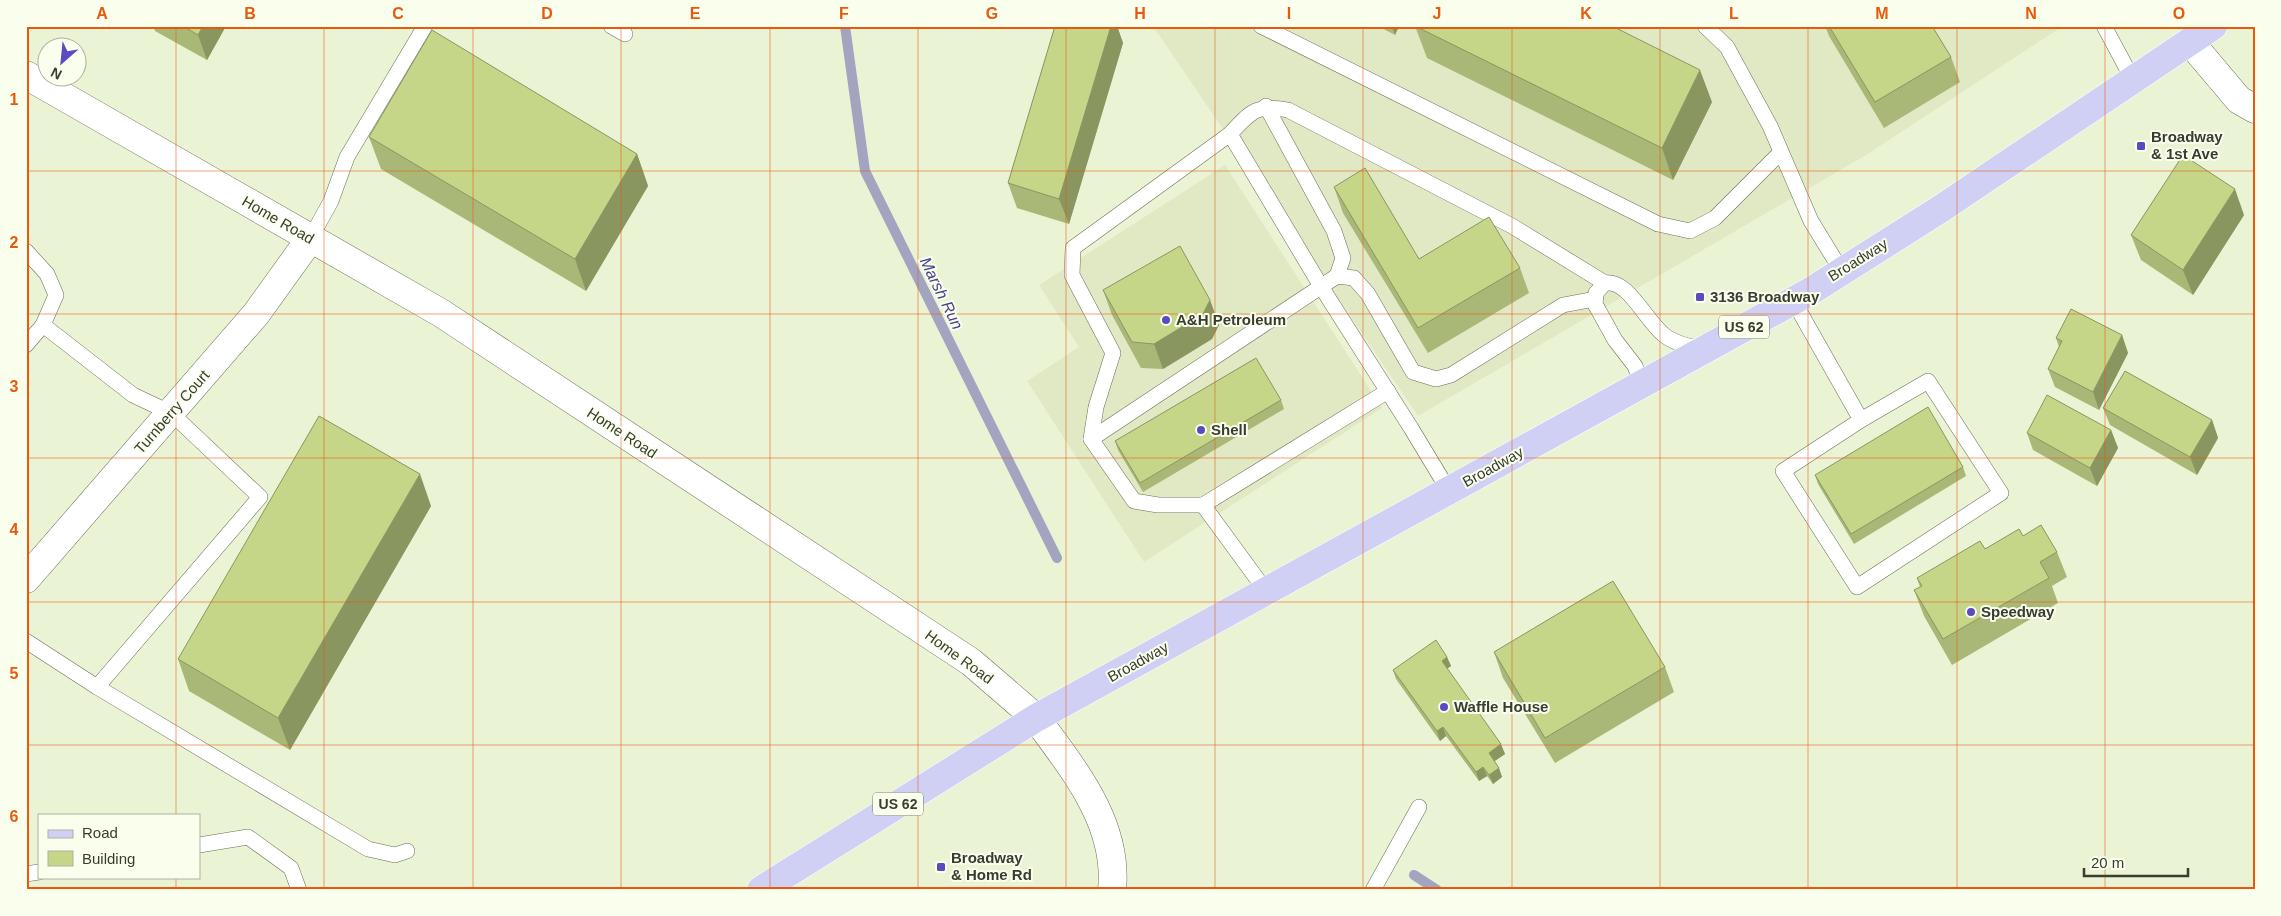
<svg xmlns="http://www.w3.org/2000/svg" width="2281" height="916" font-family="Arial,sans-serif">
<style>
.built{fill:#e0e9c4}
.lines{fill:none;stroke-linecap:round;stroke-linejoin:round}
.stream{stroke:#a3a4c0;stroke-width:10}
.service-casing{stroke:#696f54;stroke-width:16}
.minor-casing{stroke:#696f54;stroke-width:29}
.tertiary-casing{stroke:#696f54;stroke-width:29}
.primary-casing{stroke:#fff;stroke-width:29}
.service{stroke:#fff;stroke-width:15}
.minor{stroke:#fff;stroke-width:28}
.tertiary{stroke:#fff;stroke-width:28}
.primary{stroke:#d0d0f5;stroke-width:28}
.wall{fill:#a9b876}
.shaded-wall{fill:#8a9660}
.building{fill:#c5d689;stroke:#8a9660}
.grid{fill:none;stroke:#e8590c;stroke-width:1;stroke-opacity:0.55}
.poi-dot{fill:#5c4ac3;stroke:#faffed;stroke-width:2}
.labels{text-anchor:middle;stroke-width:4;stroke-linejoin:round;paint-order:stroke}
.shield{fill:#faffed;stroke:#737669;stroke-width:1}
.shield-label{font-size:14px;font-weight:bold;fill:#393c30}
.poi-label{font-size:15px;font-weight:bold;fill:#393c30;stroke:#faffed;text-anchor:start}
.street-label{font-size:15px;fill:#393c30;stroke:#faffed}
.water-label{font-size:16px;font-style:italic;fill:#483f91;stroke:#faffed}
.neatline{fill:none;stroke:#e8590c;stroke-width:2}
.grid-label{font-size:16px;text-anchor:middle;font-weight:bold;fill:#e8590c}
</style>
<rect width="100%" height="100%" fill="#ebf3d5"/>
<g class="built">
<polygon points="1153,26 2063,26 1866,155 1418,416"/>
<polygon points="1225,165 1382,408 1144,562 1027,381 1079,347 1039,285"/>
</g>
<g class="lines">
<g class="stream">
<polyline points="845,26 865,171 1057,558"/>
<polyline points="1414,875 1437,890"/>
</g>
<defs>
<g id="service">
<polyline points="611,26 625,34"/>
<polyline points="1261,26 1658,224 1690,231 1715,218 1781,152"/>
<polyline points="1705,26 1727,47 1770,126 1811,221 1841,270"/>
<polyline points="2104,26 2133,80"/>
<polyline points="1266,106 1334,231 1343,258 1337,276"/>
<path d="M1230 134C1251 111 1257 104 1288 110L1512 226 1605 283"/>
<polyline points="310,239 331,201 347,157 425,26"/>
<polyline points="26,251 47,274 56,295 43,325"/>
<polyline points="1793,300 1861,420 1783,471 1857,587 2001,493 1928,381 1861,420"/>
<polyline points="26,345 43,325 133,395 171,413 260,497 97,687 26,641"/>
<path d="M1642 384 1635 366 1615 340 1595 304 1596 293 1605 283C1628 279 1645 320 1664 335 1675 344 1690 347 1704 349"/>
<polyline points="1091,439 1337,276 1354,278 1368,294 1413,372 1436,379 1451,375 1563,305 1595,299"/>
<polyline points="1203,505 1388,391"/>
<polyline points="1266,591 1203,505 1158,505 1134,501 1091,439 1096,407 1113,353 1072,275 1073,248 1230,134 1322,288 1411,428 1449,491"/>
<polyline points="97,687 368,849 395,855 407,851"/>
<polyline points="199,845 248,837 291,868 299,890"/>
<polyline points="26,874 39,872"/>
<polyline points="1373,890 1419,807"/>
</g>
<g id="minor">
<polyline points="2190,42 2239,100 2255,109"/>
<polyline points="26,579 256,314 310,239"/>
<path d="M1036 718C1073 769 1119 823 1112 890"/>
</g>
<polyline id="tertiary" points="26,75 441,313 971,662 1036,718"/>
<polyline id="primary" points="761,890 1036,718 1811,291 1942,208 2213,26"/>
</defs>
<use href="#service" class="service-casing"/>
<use href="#minor" class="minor-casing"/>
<use href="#tertiary" class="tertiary-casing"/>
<use href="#primary" class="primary-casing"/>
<use href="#service" class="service"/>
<use href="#minor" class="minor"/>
<use href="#tertiary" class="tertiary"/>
<use href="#primary" class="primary"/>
</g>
<g class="wall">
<polygon points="153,26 226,26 207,60 155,31"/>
<polygon points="1055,26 1117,26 1123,43 1069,224 1017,208 1008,183"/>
<polygon points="1378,26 1399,26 1395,35"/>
<polygon points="1415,26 1712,102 1673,180 1427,58"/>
<polygon points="1825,26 1932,26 1951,57 1960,82 1884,128 1829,36"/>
<polygon points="369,137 637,154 648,186 586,291 381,169"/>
<polygon points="1334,187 1419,259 1520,268 1529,293 1428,353 1343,213"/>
<polygon points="2244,215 2193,295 2141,260 2131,235"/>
<polygon points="1103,290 1210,300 1219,325 1212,339 1163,369 1141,368 1112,315"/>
<polygon points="2122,335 2128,353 2099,410 2055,387 2048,369 2059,347 2056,338"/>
<polygon points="1281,400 1284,409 1143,492 1118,450 1115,441"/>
<polygon points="2103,408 2212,420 2218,438 2197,475 2110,425"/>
<polygon points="2111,430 2118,448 2097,486 2033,450 2027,433"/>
<polygon points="1963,467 1966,476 1854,544 1818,484 1815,475"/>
<polygon points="431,506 290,750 189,691 178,659"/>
<polygon points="2023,536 2057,552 2067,577 2052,586 2058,603 1952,665 1924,616 1914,590 1920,587 1917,578 1985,549"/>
<polygon points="1494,652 1665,667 1674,692 1555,763 1503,678"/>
<polygon points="1447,657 1451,666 1447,669 1505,754 1494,761 1499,768 1502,777 1493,784 1487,776 1479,781 1446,736 1440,741 1396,679 1393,670"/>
</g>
<g class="shaded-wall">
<polygon points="203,26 226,26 207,60 198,35"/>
<polygon points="1111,26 1117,26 1123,43 1069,224 1059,199"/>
<polygon points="1392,26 1399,26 1395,35"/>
<polygon points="1700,70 1712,102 1673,180 1662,148"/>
<polygon points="637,154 648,186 586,291 575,259"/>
<polygon points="2235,189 2244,215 2193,295 2183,270"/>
<polygon points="1210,300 1219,325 1212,339 1163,369 1154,344"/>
<polygon points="2122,335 2128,353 2099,410 2093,392"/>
<polygon points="2212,420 2218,438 2197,475 2190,457"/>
<polygon points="2111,430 2118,448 2097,486 2090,468"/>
<polygon points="420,474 431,506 290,750 278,718"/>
<polygon points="1447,657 1451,666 1445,670 1442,661"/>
<polygon points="1443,727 1446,736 1440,741 1437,731"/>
<polygon points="1501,744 1505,754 1492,763 1489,753"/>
<polygon points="1483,767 1487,776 1479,781 1476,772"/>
<polygon points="1499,768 1502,777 1493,784 1489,775"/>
</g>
<g class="building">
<polygon points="183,26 203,26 198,35"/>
<polygon points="1055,26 1111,26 1059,199 1008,183"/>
<polygon points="1415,26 1612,26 1700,70 1662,148"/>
<polygon points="1829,26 1932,26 1951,57 1875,102"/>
<polygon points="432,30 637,154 575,259 369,137"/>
<polygon points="2183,155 2235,189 2183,270 2131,235"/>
<polygon points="1365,168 1419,259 1489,217 1520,268 1418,328 1334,187"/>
<polygon points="1180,246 1210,300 1203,314 1154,344 1132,342 1103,290"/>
<polygon points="2071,309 2122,335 2093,392 2048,369 2062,341 2056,338"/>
<polygon points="1256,358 1281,400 1140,483 1115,441"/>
<polygon points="2125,371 2212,420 2190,457 2103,408"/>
<polygon points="2047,395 2111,430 2090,468 2027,433"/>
<polygon points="1928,407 1963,467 1851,534 1815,475"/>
<polygon points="319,416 420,474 278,718 178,659"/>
<polygon points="2041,525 2057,552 2040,562 2049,578 1943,639 1914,590 1922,586 1917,578 1980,541 1985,549 2019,529 2023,536"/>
<polygon points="1613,581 1665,667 1545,738 1494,652"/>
<polygon points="1436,640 1447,657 1442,661 1501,744 1489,753 1499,768 1489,775 1483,767 1476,772 1443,727 1437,731 1393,670"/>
</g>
<path class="grid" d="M176 26V815M324 26V890M473 26V890M621 26V890M770 26V890M918 26V890M1066 26V890M1215 26V890M1363 26V890M1512 26V890M1660 26V890M1808 26V890M1957 26V890M2105 26V890M26 171H2255M26 314H2255M26 458H2255M26 602H2255M26 745H2255M176 877V890"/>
<g class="poi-dot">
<rect x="2136" y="141" width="10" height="10" rx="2.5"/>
<rect x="1695" y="292" width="10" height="10" rx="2.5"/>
<circle cx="1166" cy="320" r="5"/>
<circle cx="1201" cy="430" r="5"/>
<circle cx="1971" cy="612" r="5"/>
<circle cx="1444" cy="707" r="5"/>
<rect x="936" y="862" width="10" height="10" rx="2.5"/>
</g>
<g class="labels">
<g class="shield">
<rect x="1719" y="315.5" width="50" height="23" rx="4"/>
<rect x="873" y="792.5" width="50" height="23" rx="4"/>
</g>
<g class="shield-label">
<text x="1744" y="332">US 62</text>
<text x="898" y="809">US 62</text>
</g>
<g class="poi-label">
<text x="2151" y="142">Broadway<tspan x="2151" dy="17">&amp; 1st Ave</tspan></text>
<text x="1710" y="302">3136 Broadway</text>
<text x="1176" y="325">A&amp;H Petroleum</text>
<text x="1211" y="435">Shell</text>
<text x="1981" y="617">Speedway</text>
<text x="1454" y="712">Waffle House</text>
<text x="951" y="863">Broadway<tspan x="951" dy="17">&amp; Home Rd</tspan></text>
</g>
<g class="street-label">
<text transform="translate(278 220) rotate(30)" y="5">Home Road</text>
<text transform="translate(1858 260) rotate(-32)" y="5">Broadway</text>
<text transform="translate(172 412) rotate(-49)" y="5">Turnberry Court</text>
<text transform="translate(622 433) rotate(33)" y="5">Home Road</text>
<text transform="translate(1493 467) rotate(-29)" y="5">Broadway</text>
<text transform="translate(959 657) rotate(36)" y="5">Home Road</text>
<text transform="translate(1138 662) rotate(-29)" y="5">Broadway</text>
</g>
<g class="water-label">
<text transform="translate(942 293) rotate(64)" y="6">Marsh Run</text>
</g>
</g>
<rect width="2281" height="916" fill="none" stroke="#faffed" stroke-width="55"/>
<rect x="38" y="814" width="162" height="65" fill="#faffed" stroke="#adb1a1"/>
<rect x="48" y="830" width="25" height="8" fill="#d0d0f5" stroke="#adb1a1"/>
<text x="82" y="838" font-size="15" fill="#393c30">Road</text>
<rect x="48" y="851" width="25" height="15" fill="#c5d689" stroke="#adb1a1"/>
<text x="82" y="864" font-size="15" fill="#393c30">Building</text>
<g transform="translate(62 62) rotate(207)"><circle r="24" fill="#faffed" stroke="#adb1a1"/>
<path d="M0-4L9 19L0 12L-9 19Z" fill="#5c4ac3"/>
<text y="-8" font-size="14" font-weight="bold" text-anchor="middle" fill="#393c30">N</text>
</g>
<path d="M2084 868v8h104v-8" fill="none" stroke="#393c30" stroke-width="2.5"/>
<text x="2091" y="868" font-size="15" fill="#393c30" stroke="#faffed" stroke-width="4" paint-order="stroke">20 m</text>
<rect x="28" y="28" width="2226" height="860" class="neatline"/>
<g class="grid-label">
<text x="102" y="19">A</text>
<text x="250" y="19">B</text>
<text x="398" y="19">C</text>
<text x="547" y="19">D</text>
<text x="695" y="19">E</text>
<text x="844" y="19">F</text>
<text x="992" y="19">G</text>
<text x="1140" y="19">H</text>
<text x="1289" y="19">I</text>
<text x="1437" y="19">J</text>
<text x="1586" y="19">K</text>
<text x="1734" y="19">L</text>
<text x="1882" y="19">M</text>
<text x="2031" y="19">N</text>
<text x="2179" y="19">O</text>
<text x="14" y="105">1</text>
<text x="14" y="248">2</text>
<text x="14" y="392">3</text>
<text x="14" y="535">4</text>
<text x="14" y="679">5</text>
<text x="14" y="822">6</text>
</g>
</svg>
